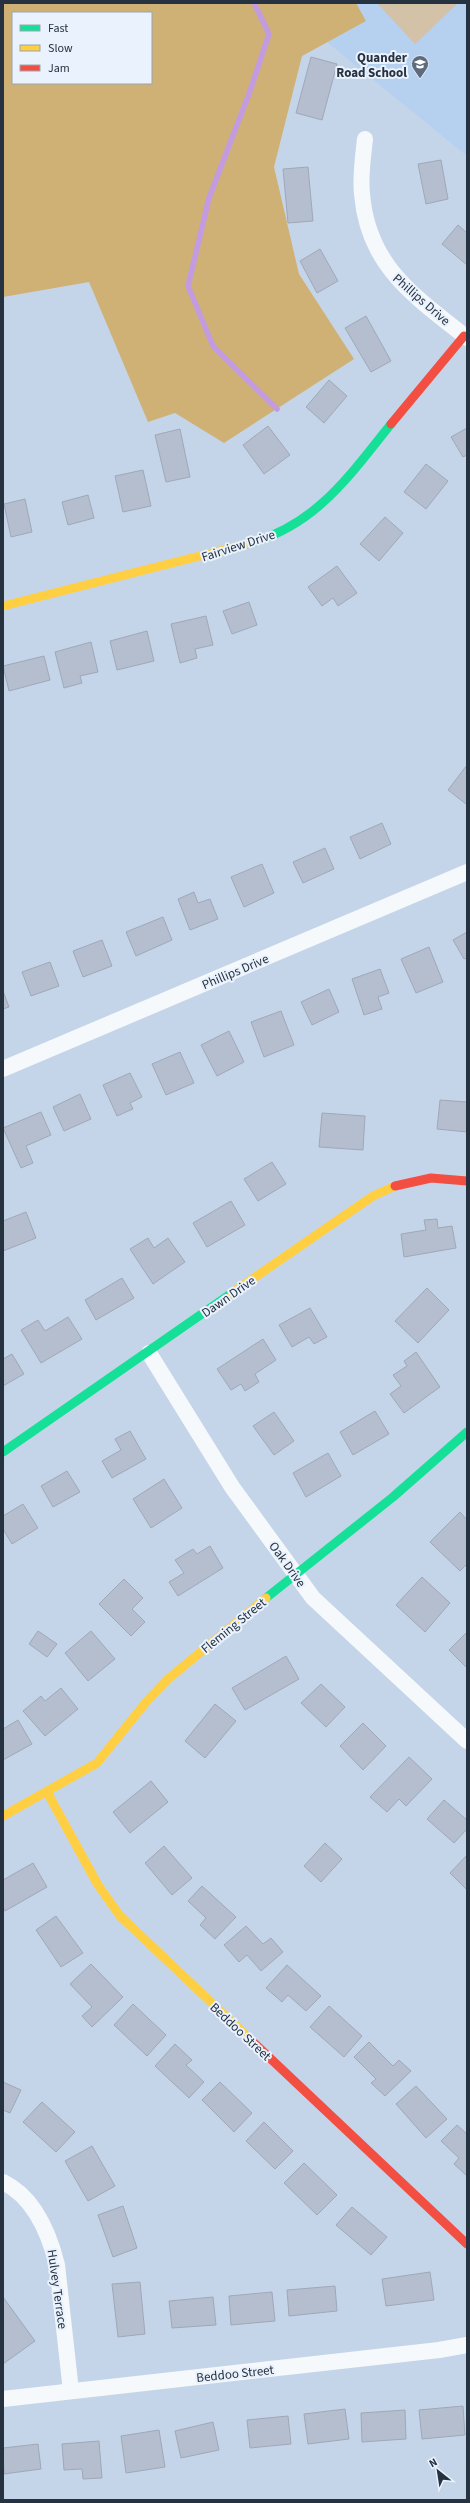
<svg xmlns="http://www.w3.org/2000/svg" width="470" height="2503" font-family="'Source Sans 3',sans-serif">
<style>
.built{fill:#b6d0f0}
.green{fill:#d3c1a8}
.forest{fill:#cfb175;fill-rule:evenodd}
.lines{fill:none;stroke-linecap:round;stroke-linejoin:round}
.stream{stroke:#c29be1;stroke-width:5.5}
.building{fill:#b5becf;stroke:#9fa8b9}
.street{stroke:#f6f9fc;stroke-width:16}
.fast{stroke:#16e098;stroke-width:9}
.slow{stroke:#ffcf43;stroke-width:9}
.jam{stroke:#f24e42;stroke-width:9}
.labels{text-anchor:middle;stroke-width:4;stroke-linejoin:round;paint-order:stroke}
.poi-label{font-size:13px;font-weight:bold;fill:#273241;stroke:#e9f2fd;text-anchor:end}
.street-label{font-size:13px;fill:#273241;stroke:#e9f2fd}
</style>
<rect width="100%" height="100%" fill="#c5d5e9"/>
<polygon class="built" points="279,3 467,3 467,156"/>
<polygon class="green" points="377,3 458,3 415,44"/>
<path class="forest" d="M3 3H356L366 21 302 56 274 167 299 274 354 359 224 443 175 413 148 422 89 282 3 297ZM13 13H151V83H13Z"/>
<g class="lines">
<polyline class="stream" points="254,3 269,34 250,91 209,198 188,286 213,346 277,409"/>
</g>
<g class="building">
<polygon points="311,57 337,64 322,120 296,113"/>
<polygon points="441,160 448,199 426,204 418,164"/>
<polygon points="308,167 313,221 288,223 283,169"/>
<polygon points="458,225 467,233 467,265 442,244"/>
<polygon points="320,249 338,281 317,293 300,261"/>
<polygon points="366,316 391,361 371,372 345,328"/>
<polygon points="329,380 347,396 324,423 306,407"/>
<polygon points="268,426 290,455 264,474 243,445"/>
<polygon points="467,428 467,455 463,457 451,437"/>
<polygon points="180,429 190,477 166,482 155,435"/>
<polygon points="426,464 448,481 426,509 404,492"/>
<polygon points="143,470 151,506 123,512 115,476"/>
<polygon points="88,495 94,518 68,525 62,502"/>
<polygon points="25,499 32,532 11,537 4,504"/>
<polygon points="385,517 403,533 379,561 360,544"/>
<polygon points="337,566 357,593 338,606 333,598 322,606 308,587"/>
<polygon points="249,602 257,625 232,634 223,611"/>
<polygon points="206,616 213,645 195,649 197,658 180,663 171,624"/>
<polygon points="147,631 154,661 117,670 110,641"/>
<polygon points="91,642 98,672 80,676 82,683 64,688 55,652"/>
<polygon points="44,656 50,680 9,691 3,666"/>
<polygon points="467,765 467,803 466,804 448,790"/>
<polygon points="382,823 391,844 360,859 350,837"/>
<polygon points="325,848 334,869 303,883 293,862"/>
<polygon points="262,864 274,893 244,907 231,877"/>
<polygon points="194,892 198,903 210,899 218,919 190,930 178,899"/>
<polygon points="163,917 172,940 136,956 126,932"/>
<polygon points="467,932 467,958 464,959 453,940"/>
<polygon points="102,940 112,966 83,977 73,951"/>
<polygon points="429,947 443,982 416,993 401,959"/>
<polygon points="50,962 59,986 31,996 22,972"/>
<polygon points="380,969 389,993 378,997 382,1009 364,1015 352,979"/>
<polygon points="329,989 339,1012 312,1025 301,1002"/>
<polygon points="3,991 9,1007 3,1009"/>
<polygon points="281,1011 294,1045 264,1057 251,1022"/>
<polygon points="229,1031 244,1062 217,1076 201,1045"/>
<polygon points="180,1052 194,1083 166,1095 152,1064"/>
<polygon points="130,1073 142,1097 130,1103 133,1109 117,1116 103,1085"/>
<polygon points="80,1094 91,1119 64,1131 53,1107"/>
<polygon points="440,1100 467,1102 467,1132 437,1129"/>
<polygon points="41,1112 51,1135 26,1146 33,1163 21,1168 3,1128"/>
<polygon points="322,1113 365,1116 363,1150 319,1147"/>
<polygon points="272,1162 286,1184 258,1201 244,1179"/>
<polygon points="231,1201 245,1225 207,1247 193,1223"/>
<polygon points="26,1212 36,1238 3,1251 3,1221"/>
<polygon points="437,1219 438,1228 452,1226 456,1248 404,1257 401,1234 426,1230 424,1220"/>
<polygon points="148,1238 154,1248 168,1238 185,1262 153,1284 130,1249"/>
<polygon points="122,1278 134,1298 96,1320 85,1300"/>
<polygon points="427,1288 449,1310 418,1343 395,1321"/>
<polygon points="310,1308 327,1337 314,1344 309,1337 292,1347 279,1325"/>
<polygon points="68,1317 82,1339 41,1363 21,1330 38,1320 45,1331"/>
<polygon points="263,1339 276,1360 255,1374 259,1382 245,1391 241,1384 231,1390 217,1369"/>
<polygon points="416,1352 440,1387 404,1413 390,1394 401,1386 393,1375 407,1366 404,1361"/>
<polygon points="12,1354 24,1374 3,1386 3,1359"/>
<polygon points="375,1411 389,1434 353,1455 340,1432"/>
<polygon points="274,1412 294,1441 274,1455 253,1426"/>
<polygon points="130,1431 146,1459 112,1478 102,1461 121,1450 115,1439"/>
<polygon points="328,1453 341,1476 306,1497 293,1473"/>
<polygon points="67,1471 80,1492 53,1507 41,1486"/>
<polygon points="164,1479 182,1508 151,1528 133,1499"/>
<polygon points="23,1504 38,1528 12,1544 3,1529 3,1516"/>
<polygon points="460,1512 467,1520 467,1564 460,1571 430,1542"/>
<polygon points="210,1546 223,1568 178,1596 169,1582 184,1573 175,1560 193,1549 197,1554"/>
<polygon points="422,1577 450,1603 425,1632 396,1605"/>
<polygon points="124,1579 143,1598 132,1609 145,1622 131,1636 99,1604"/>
<polygon points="38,1631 57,1644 47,1657 29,1644"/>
<polygon points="91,1631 115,1659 88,1681 65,1653"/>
<polygon points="467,1632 467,1668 449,1650"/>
<polygon points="286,1656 299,1679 245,1710 232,1688"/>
<polygon points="321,1684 345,1707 326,1727 301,1703"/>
<polygon points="61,1688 78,1709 45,1736 23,1711 41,1696 45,1701"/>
<polygon points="215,1704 236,1721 205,1758 185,1741"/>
<polygon points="18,1720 32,1744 3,1760 3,1729"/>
<polygon points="363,1723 386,1746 363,1770 340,1746"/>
<polygon points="409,1757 432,1779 406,1806 399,1799 387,1812 370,1797"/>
<polygon points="151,1781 168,1802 130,1833 113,1812"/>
<polygon points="444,1800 467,1820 467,1829 454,1843 427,1819"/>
<polygon points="325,1843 342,1859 321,1882 304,1866"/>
<polygon points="164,1846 192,1878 172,1895 145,1863"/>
<polygon points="467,1855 467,1890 450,1873"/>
<polygon points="33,1863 47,1887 5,1911 3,1907 3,1880"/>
<polygon points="202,1886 236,1917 215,1939 200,1925 206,1918 188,1901"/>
<polygon points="56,1916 83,1953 61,1967 36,1930"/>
<polygon points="246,1926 263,1944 271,1938 283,1952 261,1971 247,1955 239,1962 224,1945"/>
<polygon points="91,1964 123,1997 92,2027 82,2016 92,2007 70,1984"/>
<polygon points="287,1965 321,1996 306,2011 288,1995 282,2002 266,1988"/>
<polygon points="133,2004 166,2035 147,2056 114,2025"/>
<polygon points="329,2006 362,2036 344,2057 310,2027"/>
<polygon points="369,2042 393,2066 399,2060 411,2071 385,2096 371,2083 376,2079 354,2057"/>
<polygon points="175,2044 192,2060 186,2065 204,2082 189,2098 155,2066"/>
<polygon points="3,2082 21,2090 10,2113 3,2110"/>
<polygon points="220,2082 252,2113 234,2132 202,2100"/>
<polygon points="416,2086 447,2119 426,2138 396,2104"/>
<polygon points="42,2102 75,2132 56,2152 23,2122"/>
<polygon points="264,2122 293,2151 275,2169 246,2141"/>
<polygon points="457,2125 467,2134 467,2176 454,2164 459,2158 441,2141"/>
<polygon points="92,2146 115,2186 88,2201 65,2161"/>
<polygon points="304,2163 337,2195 317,2215 284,2183"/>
<polygon points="123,2206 137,2248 113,2257 98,2215"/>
<polygon points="352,2207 387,2237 371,2255 336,2225"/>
<polygon points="430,2272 434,2300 386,2306 382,2279"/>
<polygon points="140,2282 145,2334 118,2337 112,2284"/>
<polygon points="335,2286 337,2311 289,2316 287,2290"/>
<polygon points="272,2292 275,2321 231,2325 229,2296"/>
<polygon points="3,2297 35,2341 3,2364"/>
<polygon points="213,2297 216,2325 172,2328 169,2301"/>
<polygon points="463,2406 465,2435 422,2439 419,2410"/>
<polygon points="345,2409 349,2439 308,2444 304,2414"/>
<polygon points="405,2410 406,2439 362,2442 361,2413"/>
<polygon points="288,2416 291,2444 250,2448 247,2420"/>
<polygon points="213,2422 219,2450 181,2458 175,2431"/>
<polygon points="159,2430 165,2467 126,2473 121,2436"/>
<polygon points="99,2441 102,2478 83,2479 82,2469 64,2470 62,2444"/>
<polygon points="38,2444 41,2469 4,2474 3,2448"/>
</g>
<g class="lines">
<g class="street">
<path d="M365 139C363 157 360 176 362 194 368 267 415 296 467 338"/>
<polyline points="3,1069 467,872"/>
<polyline points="149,1353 232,1487 313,1598 467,1741"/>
<path d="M3 2182C34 2197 49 2233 57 2265L71 2391"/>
<polyline points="3,2399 439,2350 467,2345"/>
</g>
<g class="fast">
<path d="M247 544C316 526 349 476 391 424"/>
<polyline points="3,1452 232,1293"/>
<polyline points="266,1598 393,1497 467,1432"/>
</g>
<g class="slow">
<polyline points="3,606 247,544"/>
<polyline points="232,1293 373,1196 395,1186"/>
<polyline points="47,1792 98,1885 120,1916 253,2042"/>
<polyline points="3,1816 97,1763 147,1701 168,1679 266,1598"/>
</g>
<g class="jam">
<polyline points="391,424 464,336"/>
<polyline points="395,1186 431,1178 467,1181"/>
<polyline points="253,2042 467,2244"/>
</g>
</g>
<defs>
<symbol id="school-pin" viewBox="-11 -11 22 30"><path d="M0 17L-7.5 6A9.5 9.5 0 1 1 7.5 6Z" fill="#5e6b7c" stroke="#e9f2fd"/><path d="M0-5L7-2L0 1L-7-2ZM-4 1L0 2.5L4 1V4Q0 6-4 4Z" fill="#fff"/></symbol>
</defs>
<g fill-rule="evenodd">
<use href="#school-pin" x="410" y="54" width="20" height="27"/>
</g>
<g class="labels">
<g class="poi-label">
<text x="407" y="62">Quander<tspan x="407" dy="15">Road School</tspan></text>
</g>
<g class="street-label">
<text transform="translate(422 299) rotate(41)" y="5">Phillips Drive</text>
<text transform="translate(238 545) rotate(-18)" y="5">Fairview Drive</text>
<text transform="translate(235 971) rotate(-23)" y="5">Phillips Drive</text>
<text transform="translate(228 1296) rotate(-35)" y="5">Dawn Drive</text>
<text transform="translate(288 1564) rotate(54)" y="5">Oak Drive</text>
<text transform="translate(233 1625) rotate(-39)" y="5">Fleming Street</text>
<text transform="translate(241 2031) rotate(43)" y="5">Beddoo Street</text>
<text transform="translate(58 2289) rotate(82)" y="5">Hulvey Terrace</text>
<text transform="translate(235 2373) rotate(-6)" y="5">Beddoo Street</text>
</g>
</g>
<rect width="470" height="2503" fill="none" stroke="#273241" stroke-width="8"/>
<rect x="12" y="12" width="140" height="72" fill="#e9f2fd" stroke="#9ba5b2"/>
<rect x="20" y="25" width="20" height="6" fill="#16e098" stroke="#9ba5b2"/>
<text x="48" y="32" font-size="12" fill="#273241">Fast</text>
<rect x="20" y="45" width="20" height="6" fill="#ffcf43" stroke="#9ba5b2"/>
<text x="48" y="52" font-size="12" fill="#273241">Slow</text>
<rect x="20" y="65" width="20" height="6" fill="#f24e42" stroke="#9ba5b2"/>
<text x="48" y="72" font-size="12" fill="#273241">Jam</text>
<g transform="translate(438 2471) rotate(330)" stroke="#e9f2fd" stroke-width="3" paint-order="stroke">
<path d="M0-3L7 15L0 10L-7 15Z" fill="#273241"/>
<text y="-6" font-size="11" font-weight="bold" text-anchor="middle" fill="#273241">N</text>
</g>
</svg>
